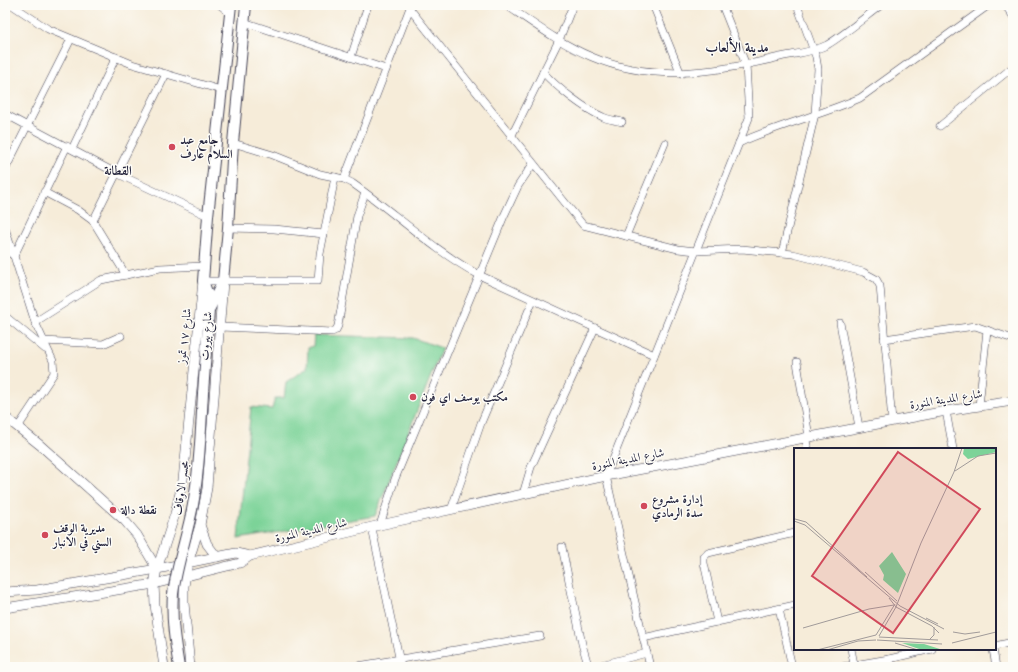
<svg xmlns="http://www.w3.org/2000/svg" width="1018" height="672" font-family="'Old Standard TT',Amiri,serif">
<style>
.green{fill:#7cd398;stroke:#4f7a6a}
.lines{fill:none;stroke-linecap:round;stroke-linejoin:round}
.minor-casing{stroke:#424053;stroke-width:8}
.tertiary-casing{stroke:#424053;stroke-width:10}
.secondary-casing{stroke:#424053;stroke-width:12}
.minor{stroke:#fff;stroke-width:7}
.tertiary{stroke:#fff;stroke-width:9}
.secondary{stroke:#fff;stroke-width:10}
.secondary-bridge-casing{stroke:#424053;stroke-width:12;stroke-linecap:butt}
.secondary-bridge{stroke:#fff;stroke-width:10}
.poi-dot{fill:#d1495b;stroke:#fdfcf7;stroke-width:1.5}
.labels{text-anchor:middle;stroke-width:3;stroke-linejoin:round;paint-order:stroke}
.poi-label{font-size:12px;font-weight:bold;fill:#22223b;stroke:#fdfcf7;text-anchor:start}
.street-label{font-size:12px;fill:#22223b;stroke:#fdfcf7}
.neighbourhood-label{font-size:13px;font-weight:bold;fill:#22223b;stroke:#fdfcf7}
.quarter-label{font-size:14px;font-weight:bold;fill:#22223b;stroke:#fdfcf7}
.inset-road{fill:none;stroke:#a19b9a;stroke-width:1}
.view{fill:#d1495b;fill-opacity:0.15;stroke:#d1495b;stroke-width:2}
.inset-edge{fill:none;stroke:#22223b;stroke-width:2}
</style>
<rect width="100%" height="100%" fill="#fdfcf7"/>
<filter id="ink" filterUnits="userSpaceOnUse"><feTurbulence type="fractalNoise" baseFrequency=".025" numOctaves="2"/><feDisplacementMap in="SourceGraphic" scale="8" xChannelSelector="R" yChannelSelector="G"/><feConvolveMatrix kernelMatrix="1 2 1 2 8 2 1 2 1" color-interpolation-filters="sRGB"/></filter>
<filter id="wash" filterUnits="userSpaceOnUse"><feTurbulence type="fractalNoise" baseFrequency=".012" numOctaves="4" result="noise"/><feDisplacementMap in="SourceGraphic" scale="16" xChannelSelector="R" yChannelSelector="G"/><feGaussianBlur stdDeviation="0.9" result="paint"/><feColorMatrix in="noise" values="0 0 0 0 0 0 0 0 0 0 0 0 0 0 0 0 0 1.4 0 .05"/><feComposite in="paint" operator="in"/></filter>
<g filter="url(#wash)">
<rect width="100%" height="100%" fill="#f6ecd9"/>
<polygon class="green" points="314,335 413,338 442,348 375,516 238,539 251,407 272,409 275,398 284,398 286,382 307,368 308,348 313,346"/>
</g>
<g filter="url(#ink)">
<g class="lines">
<defs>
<g id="minor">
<polyline points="12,5 48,29 132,64 221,90"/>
<polyline points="220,5 230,13"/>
<path d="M506 5C534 24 561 44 592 57 653 83 718 72 780 57 795 54 813 52 827 45 844 35 865 17 881 5"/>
<polyline points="653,5 681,74"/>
<polyline points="1005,5 1013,16"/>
<polyline points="410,9 583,225 678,249 696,251 742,249 793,254 863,272 876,279 880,286 892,421"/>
<polyline points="244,22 386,69"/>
<polyline points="351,57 368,5"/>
<path d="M543 72C556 87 586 110 603 117 609 120 616 120 622 122"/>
<polyline points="5,114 116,173 208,216"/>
<polyline points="940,126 1013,67"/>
<polyline points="511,137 559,40 573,5"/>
<path d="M233 143 273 155 320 174 344 179 352 183C395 213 433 250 479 275L654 355"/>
<path d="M739 143C778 125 821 115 860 98L989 5"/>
<polyline points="72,149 116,57"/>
<polyline points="5,170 71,39"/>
<polyline points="344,179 411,5"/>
<polyline points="44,192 78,210 93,221 126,275"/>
<polyline points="93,221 166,74"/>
<polyline points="5,228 35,322 53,361 54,373 18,427"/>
<polyline points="228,228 274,229 324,234"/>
<polyline points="626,236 665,143"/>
<polyline points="5,249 14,256 67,146"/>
<polyline points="782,253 815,114 818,69 816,57 797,5"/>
<polyline points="203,281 318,281 320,254 335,177"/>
<polyline points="5,316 45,349"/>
<polyline points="35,322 101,280 160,268 204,266"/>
<polyline points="840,323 859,427"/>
<polyline points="220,327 332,332 336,330 338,326 357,216 365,193"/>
<polyline points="884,339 975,326 1013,339"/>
<polyline points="43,341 103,344 121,336"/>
<polyline points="797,362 809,437"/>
<polyline points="979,406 987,330"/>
<polyline points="946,411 953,449"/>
<polyline points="805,437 808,449"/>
<polyline points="523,494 531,467 595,328"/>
<polyline points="451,510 481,423 533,300"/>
<polyline points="380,525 395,479 504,216 518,186 533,164"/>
<polyline points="372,528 401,667"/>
<polyline points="562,547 582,644 588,665 597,666 647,653"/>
<polyline points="779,609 792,667"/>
<polyline points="717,622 704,563 704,557 708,553 795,533"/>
<polyline points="643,638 795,605"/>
<polyline points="995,646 1013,642"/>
<polyline points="851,649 854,664"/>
<polyline points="993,649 996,667"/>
<polyline points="889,659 891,667"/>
<polyline points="352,667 540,636"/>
<polyline points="650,667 606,476 749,118 746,65 722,5"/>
<polyline points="842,667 889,659 932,649"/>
</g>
<g id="tertiary">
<polyline points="5,417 40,445 125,521 137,535 157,569"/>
<polyline points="200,525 207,544 217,557"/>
<polyline points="5,592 37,590 157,569 236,553 250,556"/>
<polyline points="5,608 154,584 240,563 250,556 380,525 606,476 946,411 1013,401"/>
<polyline points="164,667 155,605 154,584 157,569 175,514 183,480 203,281"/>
<polyline points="190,667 184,603 184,586 188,563 200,525 207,488 223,282"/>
</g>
<g id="secondary">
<polyline points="210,308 223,281 228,228 233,143 246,5"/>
<polyline points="203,393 209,310 208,295 203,281 208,216 231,5"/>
</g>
</defs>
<use href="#minor" class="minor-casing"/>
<use href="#tertiary" class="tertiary-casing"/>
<use href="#secondary" class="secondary-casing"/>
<use href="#minor" class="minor"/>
<use href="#tertiary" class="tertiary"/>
<use href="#secondary" class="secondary"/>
<defs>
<path id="secondary-bridge" d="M179 667C175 643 171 619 173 594 177 562 189 531 194 499 200 464 201 428 203 393"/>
</defs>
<use href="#secondary-bridge" class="secondary-bridge-casing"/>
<use href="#secondary-bridge" class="secondary-bridge"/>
</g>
</g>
<g class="poi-dot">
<circle cx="172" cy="147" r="4"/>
<circle cx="413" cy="397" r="4"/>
<circle cx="644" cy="506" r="4"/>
<circle cx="113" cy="510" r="4"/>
<circle cx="45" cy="535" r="4"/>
</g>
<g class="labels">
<g class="poi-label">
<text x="180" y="144">جامع عبد<tspan x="180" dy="14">السلام عارف</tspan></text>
<text x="421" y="401">مكتب يوسف اي فون</text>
<text x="652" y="503">إدارة مشروع<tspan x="652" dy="14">سدة الرمادي</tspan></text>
<text x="121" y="514">نقطة دالة</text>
<text x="53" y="532">مديرية الوقف<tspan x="53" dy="14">السني في الانبار</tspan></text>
</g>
<g class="street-label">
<text transform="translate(184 336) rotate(-84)" y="4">شارع ١٧ تموز</text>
<text transform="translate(206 336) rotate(-86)" y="4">شارع بيروت</text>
<text transform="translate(946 399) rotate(-9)" y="4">شارع المدينة المنورة</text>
<text transform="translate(628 459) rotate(-11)" y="4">شارع المدينة المنورة</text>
<text transform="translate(181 488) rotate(-82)" y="4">مجسر الاوقاف</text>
<text transform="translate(311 530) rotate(-13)" y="4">شارع المدينة المنورة</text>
</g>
<g class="neighbourhood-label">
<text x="118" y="175">القطانة</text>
</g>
<g class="quarter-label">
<text x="737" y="52">مدينة الألعاب</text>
</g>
</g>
<g transform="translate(794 448)">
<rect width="202" height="202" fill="#f6ecd9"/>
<path d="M170 0H202V4L174 11 169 6ZM98 104 112 126 104 145 89 132 90 127 85 118ZM108 195 130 196 149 202H128Z" fill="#7cd398"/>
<path class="inset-road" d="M161 23 184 8 202 5M1 71 12 74 73 129M0 73 11 77 106 158 150 181M71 124 103 153M95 150 102 159 138 178 145 185M132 170 144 176M9 180 75 161 100 157M159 184 171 186 186 184M82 187 101 156M85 188 102 159 127 95 160 24 168 0M85 189 144 192M83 192 148 196M135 192 140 187V179M101 195 124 202M158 195 202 184M23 202 82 187M33 202 64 193 82 192"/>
<path class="view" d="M104 4 186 61 99 185 18 128Z"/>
<rect width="202" height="202" class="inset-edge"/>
</g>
<rect width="1018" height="672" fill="none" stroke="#fdfcf7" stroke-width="20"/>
</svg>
